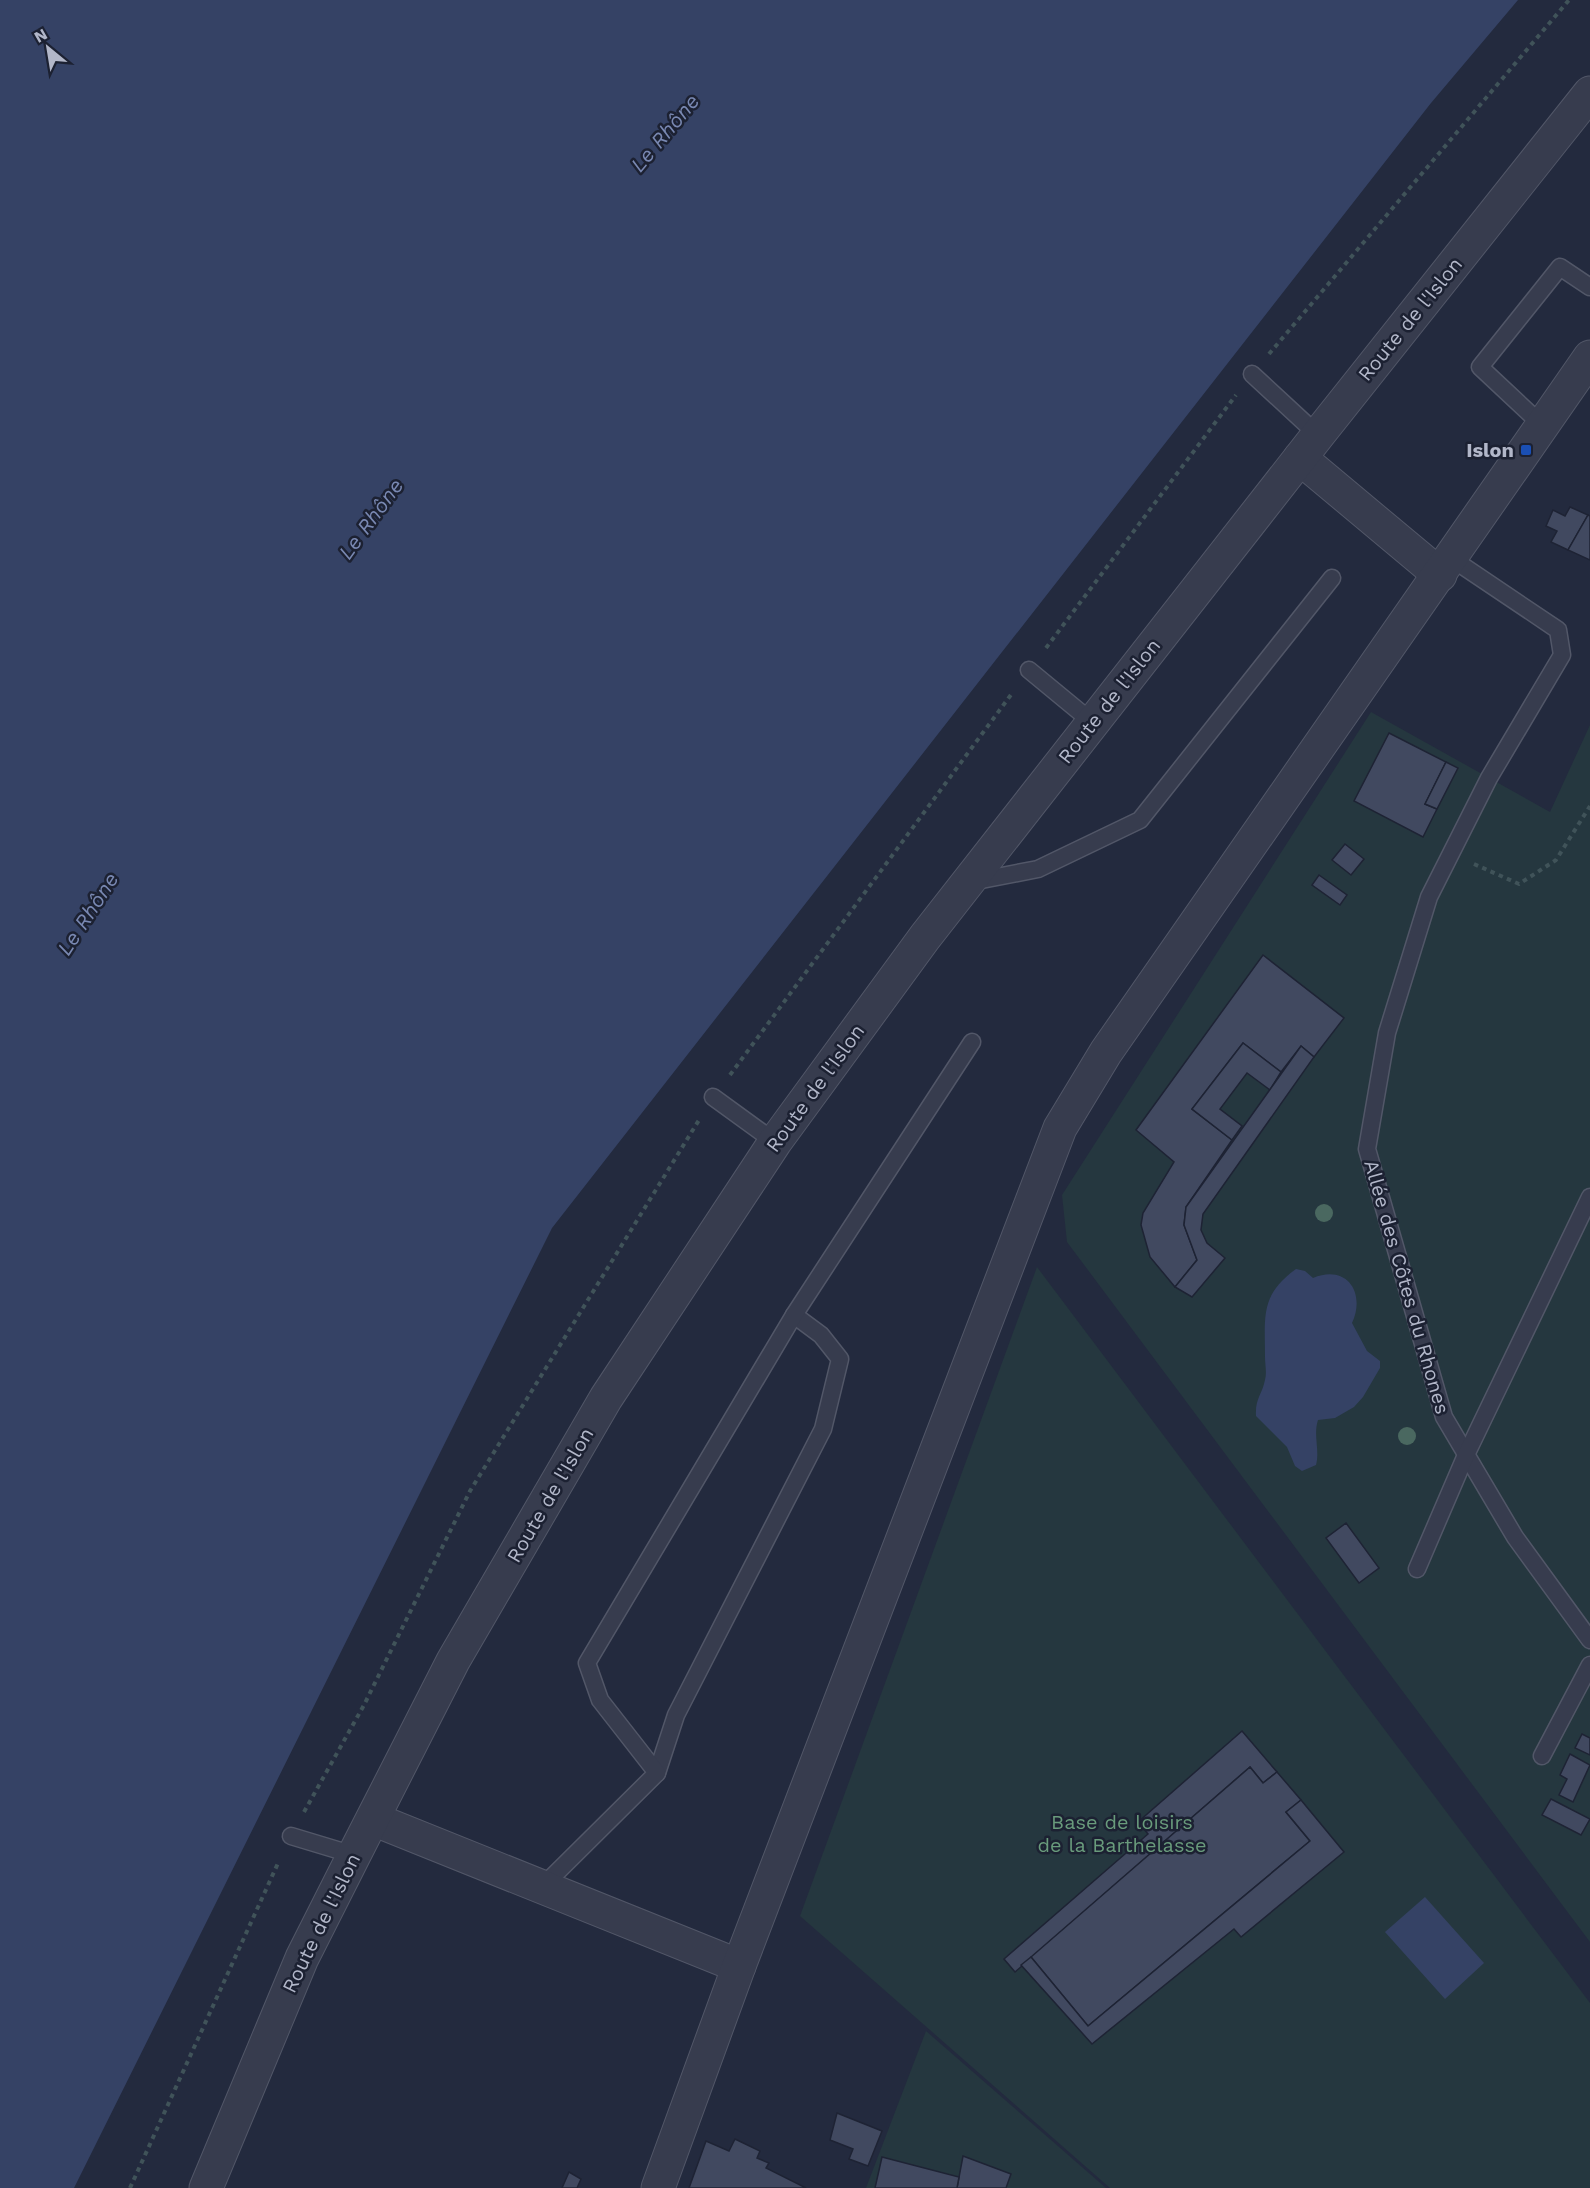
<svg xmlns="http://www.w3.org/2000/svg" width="1590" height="2188" font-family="'Work Sans',sans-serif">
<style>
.green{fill:#25373f}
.water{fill:#354265}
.building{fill:#414960;stroke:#1e2334;stroke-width:1.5}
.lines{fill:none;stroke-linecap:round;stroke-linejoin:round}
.service-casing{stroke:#525768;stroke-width:19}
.minor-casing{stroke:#525768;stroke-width:35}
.tertiary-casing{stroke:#525768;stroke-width:35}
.path{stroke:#405359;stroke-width:4;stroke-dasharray:4.5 4.5;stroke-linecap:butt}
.service{stroke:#373c4e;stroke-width:16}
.minor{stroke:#373c4e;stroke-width:33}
.tertiary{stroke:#373c4e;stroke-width:33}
.tree{fill:#4a6860}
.transit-dot{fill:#1a4fb4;stroke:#1c2132;stroke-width:2}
.labels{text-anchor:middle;stroke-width:5;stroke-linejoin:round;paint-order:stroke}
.street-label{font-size:20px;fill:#b2b7c9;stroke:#1c2132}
.poi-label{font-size:20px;font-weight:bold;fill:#b2b7c9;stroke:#1c2132;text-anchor:end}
.park-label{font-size:20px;fill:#699b7c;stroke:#1c2132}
.water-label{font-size:21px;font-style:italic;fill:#7988b2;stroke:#1c2132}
</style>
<rect width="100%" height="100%" fill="#232a3e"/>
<g class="green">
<polygon points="1371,712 1550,812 1590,725 1590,1942 1067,1242 1062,1195"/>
<polygon points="1037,1267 1590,2003 1590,2188 1110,2188 800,1916"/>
<polygon points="926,2031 1106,2188 866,2188"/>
</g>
<g class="water">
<polygon points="0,0 1518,0 1431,103 552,1228 74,2188 0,2188"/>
<path d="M1296 1269 1305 1271 1313 1278C1347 1264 1366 1293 1352 1323L1367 1351 1380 1361V1368L1363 1397 1354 1407 1335 1418 1318 1420C1313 1435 1320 1450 1316 1465L1302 1471 1295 1466 1287 1447 1256 1416C1255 1398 1262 1395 1265 1380 1267 1373 1265 1364 1265 1357 1265 1316 1260 1295 1296 1269Z"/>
<polygon points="1425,1897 1484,1963 1445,1999 1385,1932"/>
</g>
<g class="building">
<polygon points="1570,507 1588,515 1568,550 1551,542 1557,531 1546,526 1553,510 1565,516"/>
<polygon points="1588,515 1590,516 1590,560 1568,550"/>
<polygon points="1389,733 1446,762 1425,804 1437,809 1423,837 1354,801"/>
<polygon points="1446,762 1458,768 1437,809 1425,804"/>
<polygon points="1345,844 1364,859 1351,875 1332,860"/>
<polygon points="1319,875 1347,895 1340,905 1312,885"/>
<polygon points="1263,955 1344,1018 1314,1057 1301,1046 1281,1072 1243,1043 1192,1109 1232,1140 1186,1207 1184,1225 1197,1260 1175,1287 1150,1257 1141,1225 1143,1213 1174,1162 1136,1130"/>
<polygon points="1243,1043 1281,1072 1270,1090 1247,1073 1220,1109 1242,1126 1232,1140 1192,1109"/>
<polygon points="1301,1046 1314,1057 1203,1214 1201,1230 1207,1243 1225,1258 1192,1297 1175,1287 1197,1260 1184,1225 1186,1207"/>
<polygon points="1346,1523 1379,1568 1359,1583 1326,1538"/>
<polygon points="1242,1731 1277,1772 1263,1783 1250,1767 1015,1972 1004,1959 1148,1834 1138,1822"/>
<polygon points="1582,1734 1590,1738 1590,1755 1575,1748"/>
<polygon points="1570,1754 1590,1765 1573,1802 1559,1795 1567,1779 1560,1775"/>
<polygon points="1250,1767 1263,1783 1277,1772 1301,1800 1286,1812 1310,1841 1088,2026 1031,1957"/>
<polygon points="1551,1799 1590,1819 1581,1835 1542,1815"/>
<polygon points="1301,1800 1344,1852 1241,1937 1234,1929 1092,2044 1021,1965 1031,1957 1088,2026 1310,1841 1286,1812"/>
<polygon points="837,2113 882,2131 868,2166 849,2159 853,2149 830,2140"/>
<polygon points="735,2139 760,2151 757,2158 769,2163 766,2168 806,2188 689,2188 706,2141 729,2151"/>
<polygon points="963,2156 1011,2174 1006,2188 957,2188"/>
<polygon points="882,2157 959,2177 957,2188 875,2188"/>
<polygon points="569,2172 581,2179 577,2188 562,2188"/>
</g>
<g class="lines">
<defs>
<g id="service">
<polyline points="1252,374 1318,435"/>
<polyline points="1543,426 1480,367 1560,267 1590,287"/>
<polyline points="1451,558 1558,630 1562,655 1489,778 1429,897 1387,1033 1367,1149 1444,1417 1515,1537 1590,1640"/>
<polyline points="1029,670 1092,722"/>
<polyline points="971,882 1038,869 1140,820 1332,578"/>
<polyline points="713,1097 775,1142"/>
<polyline points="1417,1569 1466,1455 1590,1197"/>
<polyline points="1542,1756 1590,1665"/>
<polyline points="657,1773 676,1715 823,1429 840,1359 821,1335 794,1315"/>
<polyline points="291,1836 354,1855"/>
<polyline points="542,1887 657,1773 600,1700 587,1663 794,1315 972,1042"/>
</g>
<g id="minor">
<polyline points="1300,458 1440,575"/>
<polyline points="373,1819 739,1966"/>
<polyline points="658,2188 739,1966 1060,1128 1106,1052 1590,357"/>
</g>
<polyline id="tertiary" points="206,2188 302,1958 354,1855 453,1661 606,1398 775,1142 925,937 1318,435 1590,93"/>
</defs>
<use href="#service" class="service-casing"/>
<use href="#minor" class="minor-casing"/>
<use href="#tertiary" class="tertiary-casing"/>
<g class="path">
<polyline points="1269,354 1569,0"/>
<polyline points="1046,648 1236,395"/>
<polyline points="1474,864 1519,884 1556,860 1590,806"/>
<polyline points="730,1075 1013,692"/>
<polyline points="304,1812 364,1705 470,1491 699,1120"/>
<polyline points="130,2188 279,1861"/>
</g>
<use href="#service" class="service"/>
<use href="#minor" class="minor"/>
<use href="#tertiary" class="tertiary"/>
</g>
<g class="tree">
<circle cx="1324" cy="1213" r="9"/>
<circle cx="1407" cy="1436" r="9"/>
</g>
<rect class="transit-dot" x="1520" y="444" width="12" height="12" rx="3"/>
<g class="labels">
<g class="street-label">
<text transform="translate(1410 319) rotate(-51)" y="7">Route de l'Islon</text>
<text transform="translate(1109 701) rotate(-52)" y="7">Route de l'Islon</text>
<text transform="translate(815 1088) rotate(-54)" y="7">Route de l'Islon</text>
<text transform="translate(1407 1287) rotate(74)" y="7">Allée des Côtes du Rhones</text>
<text transform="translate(550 1495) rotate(-60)" y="7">Route de l'Islon</text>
<text transform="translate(321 1923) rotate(-64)" y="7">Route de l'Islon</text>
</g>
<g class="poi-label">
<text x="1514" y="457">Islon</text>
</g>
<g class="park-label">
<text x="1122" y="1829">Base de loisirs<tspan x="1122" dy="23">de la Barthelasse</tspan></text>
</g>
<g class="water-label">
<text transform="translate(665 133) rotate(-50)" y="7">Le Rhône</text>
<text transform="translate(371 519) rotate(-54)" y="7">Le Rhône</text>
<text transform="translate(88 914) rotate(-57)" y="7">Le Rhône</text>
</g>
</g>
<g transform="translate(48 48) rotate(330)" stroke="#1c2132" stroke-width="4.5" paint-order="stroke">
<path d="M0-4.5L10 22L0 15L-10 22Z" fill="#b2b7c9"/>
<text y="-9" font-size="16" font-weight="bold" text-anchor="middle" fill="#b2b7c9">N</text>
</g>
</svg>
